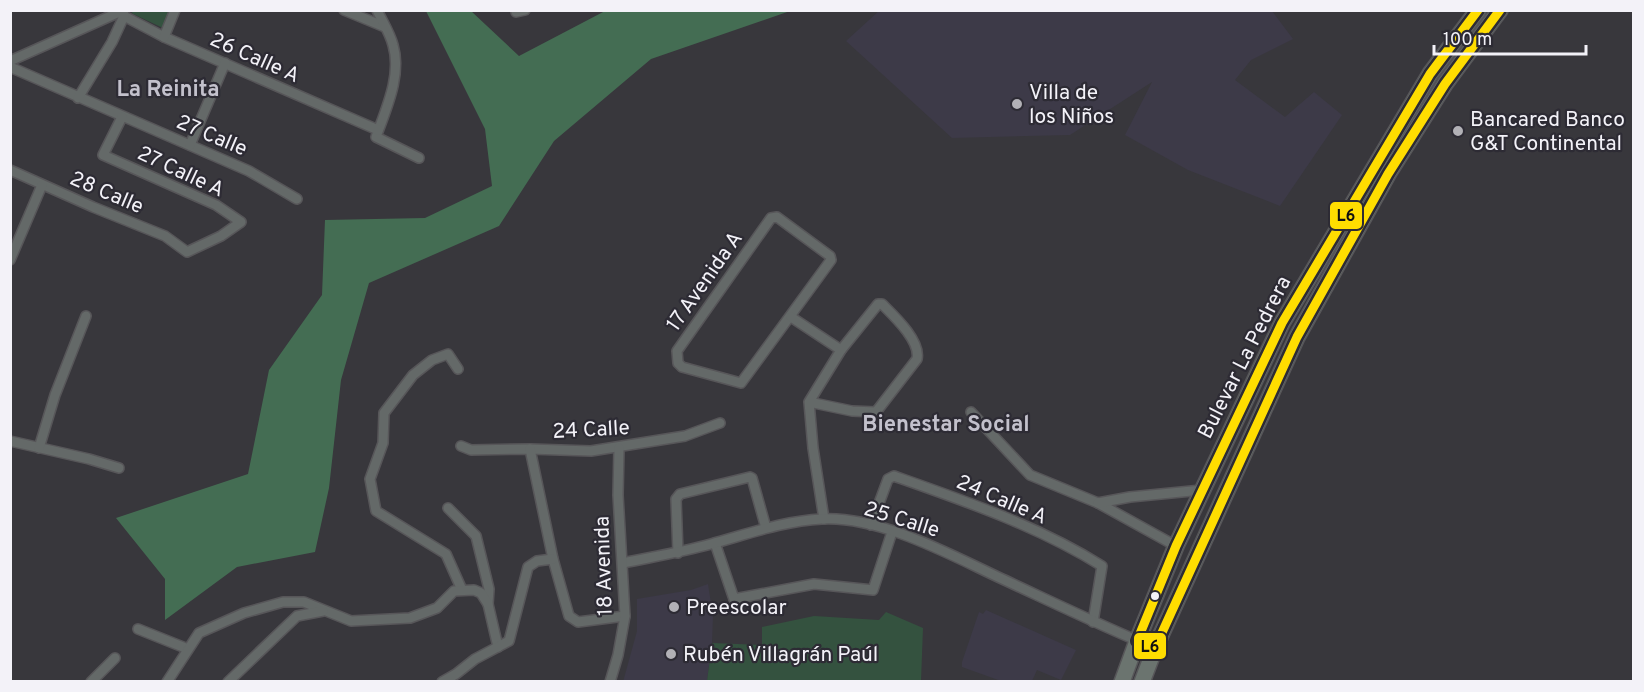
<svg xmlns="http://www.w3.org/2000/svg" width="1644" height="692" font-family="Overpass,sans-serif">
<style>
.built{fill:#3d3a48}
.green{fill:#34523f}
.forest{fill:#446d53}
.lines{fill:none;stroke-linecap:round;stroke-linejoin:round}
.minor-casing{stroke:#575659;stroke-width:12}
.primary-casing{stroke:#575659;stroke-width:18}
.minor{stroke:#646968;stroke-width:9}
.primary{stroke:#6b746f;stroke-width:15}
.bus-1-casing{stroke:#2d2b34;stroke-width:14}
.bus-1{stroke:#fd0;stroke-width:9}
.poi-dot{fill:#b2b1b6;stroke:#2d2b34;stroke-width:2}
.bus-dot{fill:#f3f2f8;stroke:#2d2b34;stroke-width:2}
.labels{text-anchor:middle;stroke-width:4.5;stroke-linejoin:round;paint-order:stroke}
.street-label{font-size:21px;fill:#f3f2f8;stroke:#2d2b34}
.poi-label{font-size:21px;fill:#f3f2f8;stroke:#2d2b34;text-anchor:start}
.neighbourhood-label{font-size:22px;font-weight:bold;fill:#c3c1cc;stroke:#2d2b34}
.line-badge{stroke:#2d2b34;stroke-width:2}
.pale-badge-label{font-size:16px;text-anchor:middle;font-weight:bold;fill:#111}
</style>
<rect width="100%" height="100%" fill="#38373c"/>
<g class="built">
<polygon points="880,10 1272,11 1293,39 1251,60 1235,80 1285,117 1314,92 1342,115 1280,206 1188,170 1125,135 1152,82 1070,135 952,138 846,41"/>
<polygon points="708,584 713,616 712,643 707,681 623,682 637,631 637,599 691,590"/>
<polygon points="986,610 1076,650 1061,680 1037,670 1032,681 1001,681 962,667 962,662 979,612 983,614"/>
</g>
<g class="green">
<polygon points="135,11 171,11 163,28 131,13"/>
<polygon points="886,612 923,628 921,681 707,681 712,643 762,645 762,627 814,616 879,620"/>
</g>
<polygon class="forest" points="426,11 471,11 519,56 605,11 790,11 651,59 554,141 499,226 369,283 341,380 329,488 315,552 237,567 165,620 165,579 116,518 248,474 269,370 322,295 325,220 425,218 492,186 485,129"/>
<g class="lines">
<defs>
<g id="minor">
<polyline points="344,10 385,27"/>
<path d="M377 10C382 21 390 33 393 45 402 75 386 109 376 137L419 158"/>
<polyline points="516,10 516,12 525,10"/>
<polyline points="123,11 124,16 164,37 378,130"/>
<polyline points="164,37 175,10"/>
<polyline points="10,61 124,10"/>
<polyline points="10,67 249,171 297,199"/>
<polyline points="78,98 112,42 124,16"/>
<polyline points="190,145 225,63"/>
<polyline points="10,170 93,207 165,236 187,252 221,236 241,222 216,205 103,155 122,117"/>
<polygon points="777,217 830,256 831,260 741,383 682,367 678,363 677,351 771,218"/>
<polyline points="10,260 42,185"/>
<polyline points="791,317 841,350"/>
<polyline points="458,369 448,354 432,360 413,375 384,413 383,443 370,479 376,511 446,554 462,590"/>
<path d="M809 402 852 411 876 412 917 359C921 341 894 316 882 304H878L841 350 809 402 813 448 824 519"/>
<polyline points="971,412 1030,475 1098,503 1176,546"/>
<polyline points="10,441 89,459 119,468"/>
<polyline points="461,446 471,450 530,449 591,451 685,436 720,423"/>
<polyline points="39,448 55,395 86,316"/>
<polyline points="530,449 553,559 569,616 578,622 625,616"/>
<polyline points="1098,503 1130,497 1202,490"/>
<polyline points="448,508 476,536 489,589 488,604"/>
<path d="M871 525 888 479 894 476C965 501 1038 526 1102 566L1093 622"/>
<polyline points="715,543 734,599 814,584 873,590 892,532"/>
<polyline points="678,553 676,499 680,494 750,477 752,478 766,528"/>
<path d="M623 563C652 557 682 552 711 544 748 534 783 521 822 519 879 516 947 553 998 577 1050 601 1101 626 1155 648"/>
<polyline points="138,629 188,649"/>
<polyline points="91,682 115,658"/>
<polyline points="167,682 199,633 244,613 283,602 304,602 351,621 410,618 437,608 454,591 474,590 481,593 488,604 498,647"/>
<polyline points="228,682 297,616 323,611"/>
<polyline points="442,682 456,674 475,659 509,641 528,567 537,561 553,559"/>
<polyline points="610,682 618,655 625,616 618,495 619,448"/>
</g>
<g id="primary">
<polyline points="1122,682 1137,641 1176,546 1282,323 1430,74 1478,10"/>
<polyline points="1142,682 1155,648 1297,337 1388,174 1445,84 1500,10"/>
</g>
</defs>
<use href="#minor" class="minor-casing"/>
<use href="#primary" class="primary-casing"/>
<use href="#minor" class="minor"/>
<use href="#primary" class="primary"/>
<defs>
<polyline id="bus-1" points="1478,10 1430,74 1282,323 1176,546 1137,641 1155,648 1297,337 1388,174 1445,84 1500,10"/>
</defs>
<use href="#bus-1" class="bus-1-casing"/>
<use href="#bus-1" class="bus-1"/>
</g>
<g class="poi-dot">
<circle cx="1017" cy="104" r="6"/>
<circle cx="1458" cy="131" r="6"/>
<circle cx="674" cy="607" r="6"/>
<circle cx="671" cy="654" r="6"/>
</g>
<circle class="bus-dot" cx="1155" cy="596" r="5"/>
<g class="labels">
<g class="street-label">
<text transform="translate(255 57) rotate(24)" y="7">26 Calle A</text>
<text transform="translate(212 135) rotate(23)" y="7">27 Calle</text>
<text transform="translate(181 171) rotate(25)" y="7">27 Calle A</text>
<text transform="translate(107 192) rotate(23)" y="7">28 Calle</text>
<text transform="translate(704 281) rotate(-55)" y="7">17 Avenida A</text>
<text transform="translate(1244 357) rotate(-63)" y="7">Bulevar La Pedrera</text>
<text transform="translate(591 429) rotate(-3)" y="7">24 Calle</text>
<text transform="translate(1002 499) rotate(23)" y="7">24 Calle A</text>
<text transform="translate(902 519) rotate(17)" y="7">25 Calle</text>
<text transform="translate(603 566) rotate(-92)" y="7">18 Avenida</text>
</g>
<g class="poi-label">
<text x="1029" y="99">Villa de<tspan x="1029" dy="24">los Niños</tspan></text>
<text x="1470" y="126">Bancared Banco<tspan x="1470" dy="24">G&amp;T Continental</tspan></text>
<text x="686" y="614">Preescolar</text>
<text x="683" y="661">Rubén Villagrán Paúl</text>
</g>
<g class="neighbourhood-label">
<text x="168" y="96">La Reinita</text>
<text x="946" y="431">Bienestar Social</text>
</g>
</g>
<g class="line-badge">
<rect x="1329" y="201" width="34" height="29" rx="6" fill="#fd0"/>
<rect x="1133" y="632" width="34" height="28" rx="6" fill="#fd0"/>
</g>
<g class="pale-badge-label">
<text x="1346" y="221">L6</text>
<text x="1150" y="652">L6</text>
</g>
<rect width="1644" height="692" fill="none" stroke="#f3f2f8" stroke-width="24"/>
<path d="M1434 45v9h152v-9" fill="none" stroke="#f3f2f8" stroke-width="3"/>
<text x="1443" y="45" font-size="18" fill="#f3f2f8" stroke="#2d2b34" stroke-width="4.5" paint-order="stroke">100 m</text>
</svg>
